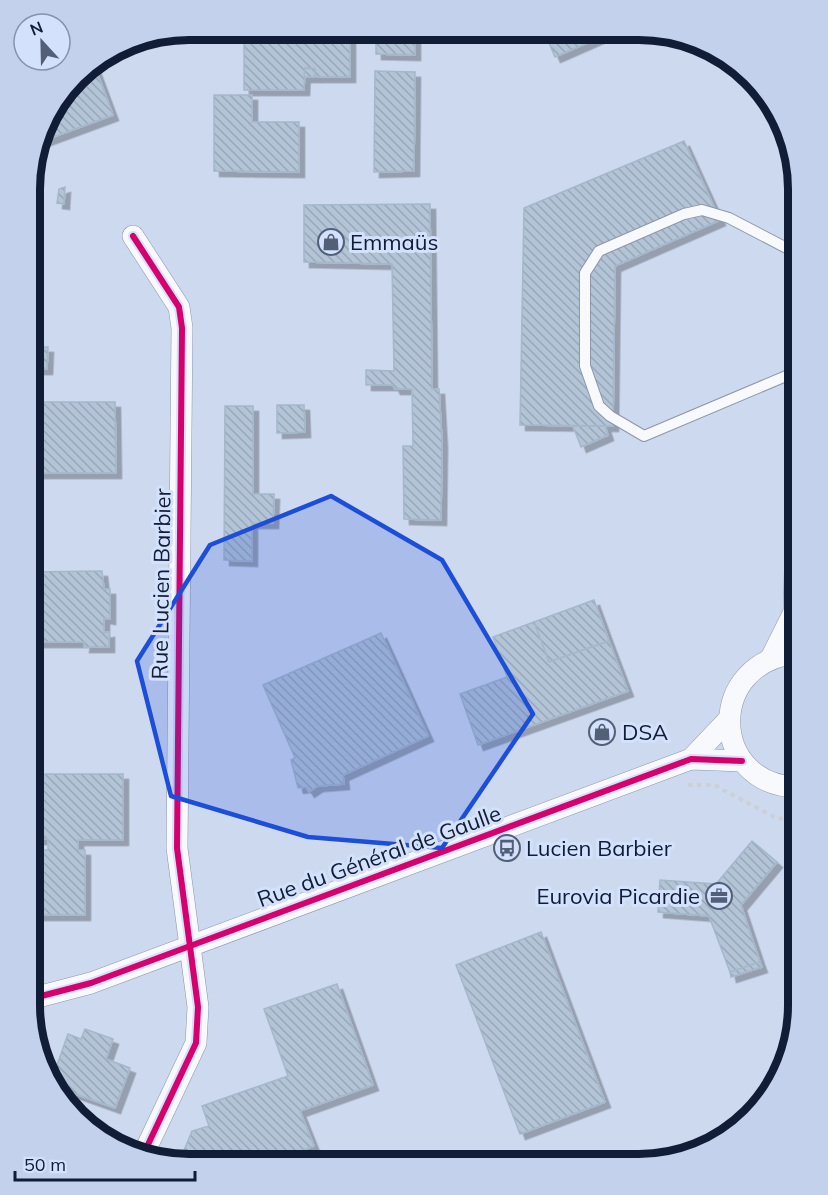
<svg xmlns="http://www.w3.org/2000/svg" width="828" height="1195" font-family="Mulish,sans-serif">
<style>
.building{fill:url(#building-back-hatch);stroke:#a5b7cb;stroke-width:1.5;filter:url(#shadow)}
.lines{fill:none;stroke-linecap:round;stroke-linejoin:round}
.lane-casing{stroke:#8c96ab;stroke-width:12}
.street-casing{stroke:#8c96ab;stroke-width:22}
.path{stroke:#ccd0d6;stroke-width:4;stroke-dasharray:4.5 4.5;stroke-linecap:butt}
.lane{stroke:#f8f9fd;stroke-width:10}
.street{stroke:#f8f9fd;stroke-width:21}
.cycleway-casing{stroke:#d3e1fd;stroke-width:10}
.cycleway{stroke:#d6006c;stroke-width:6}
.marked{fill:#1d4ed8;fill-opacity:0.2;stroke:#1d4ed8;stroke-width:4.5;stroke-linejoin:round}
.labels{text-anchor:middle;stroke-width:6;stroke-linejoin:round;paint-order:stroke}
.poi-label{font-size:22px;fill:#111d36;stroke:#d3e1fd;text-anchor:start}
.street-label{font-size:22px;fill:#111d36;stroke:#d3e1fd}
.rim{fill:none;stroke:#111d36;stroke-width:8}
</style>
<defs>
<pattern id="building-back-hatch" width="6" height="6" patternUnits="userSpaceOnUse" patternTransform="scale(1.5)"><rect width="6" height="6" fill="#b3c4d7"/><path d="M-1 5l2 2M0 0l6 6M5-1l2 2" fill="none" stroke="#99a8b9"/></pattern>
<filter id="shadow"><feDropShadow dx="5.5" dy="5.5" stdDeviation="0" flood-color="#0004"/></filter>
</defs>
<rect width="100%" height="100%" fill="#cdd9ef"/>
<g class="building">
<polygon points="302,30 350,30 350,77 315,77 315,69 305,68 304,90 244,90 244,41 302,41"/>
<polygon points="376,31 415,31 415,55 376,54"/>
<polygon points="544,31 611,31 612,32 555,57"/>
<polygon points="94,64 113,115 40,142 51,110 85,69"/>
<polygon points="305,68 315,69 315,77 304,77"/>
<polygon points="375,71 415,72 414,171 374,172"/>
<polygon points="214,95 252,95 252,122 299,122 299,172 214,171"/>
<polygon points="684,141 720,220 615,266 613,426 520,425 524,208"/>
<polygon points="65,187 64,204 57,203 59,189"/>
<polygon points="430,204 432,389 439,389 442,442 441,520 404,519 403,446 413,446 412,389 395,389 393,385 366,385 366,370 394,371 392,264 304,262 304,205"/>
<polygon points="31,347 48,347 47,369 31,369"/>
<polygon points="31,402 115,402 116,473 31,473"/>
<polygon points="277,405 304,405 305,432 277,433"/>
<polygon points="225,406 253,406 253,494 274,494 273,523 252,523 252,561 224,560"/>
<polygon points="573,426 605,426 608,435 581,447"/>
<polygon points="102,571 104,589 110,589 110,619 104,618 104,633 109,632 109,647 84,647 85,642 31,642 31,572"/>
<polygon points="594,600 609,641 549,662 534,622"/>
<polygon points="534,622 549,662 609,641 628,691 478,745 460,694 507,677 493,637"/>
<polygon points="381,633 428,736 343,775 344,784 318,786 309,792 306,787 298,788 291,760 295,758 263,685"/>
<polygon points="31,642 33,642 34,671 31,671"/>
<polygon points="30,774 123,774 123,840 78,840 78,850 85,850 85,915 30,915 30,850 48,850 48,839 30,839"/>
<polygon points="752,841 777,862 741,905 760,962 730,972 709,916 658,912 660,880 716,884"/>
<polygon points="541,932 605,1102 520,1134 456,965"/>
<polygon points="760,962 762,967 731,977 730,972"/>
<polygon points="337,984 373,1085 300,1111 314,1146 266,1164 185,1164 182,1155 192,1131 209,1126 202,1106 288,1076 264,1009"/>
<polygon points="85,1029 113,1039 106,1059 130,1068 115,1108 56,1087 51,1082 68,1034 81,1039"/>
</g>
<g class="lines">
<defs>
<polyline id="lane" points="798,371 644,436 610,416 599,406 585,366 585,273 599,251 684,214 702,210 729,218 798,254"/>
<g id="street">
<polyline points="133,236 179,307 182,328 177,848 198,1007 196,1043 144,1153"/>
<polyline points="771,658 794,612 798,448"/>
<polyline points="691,759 729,719"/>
<path d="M798 787C709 786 705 661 798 653"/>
<polyline points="30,999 91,983 691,759 742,761"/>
</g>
</defs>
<use href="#lane" class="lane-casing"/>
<use href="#street" class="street-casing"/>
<polyline class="path" points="688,785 714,785 778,819 798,815"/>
<use href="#lane" class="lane"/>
<use href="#street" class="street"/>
<defs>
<g id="cycleway">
<polyline points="133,236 179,307 182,328 177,848 198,1007 196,1043 144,1153"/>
<polyline points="30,999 91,983 691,759 742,761"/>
</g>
</defs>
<use href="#cycleway" class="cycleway-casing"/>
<use href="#cycleway" class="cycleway"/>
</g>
<path class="marked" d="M331 496 442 560 533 714 442 848 308 837 171 796 137 661 210 545Z"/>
<defs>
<symbol id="shop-ring" viewBox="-11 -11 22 22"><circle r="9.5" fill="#d3e1fd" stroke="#535f77" stroke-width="1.5"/><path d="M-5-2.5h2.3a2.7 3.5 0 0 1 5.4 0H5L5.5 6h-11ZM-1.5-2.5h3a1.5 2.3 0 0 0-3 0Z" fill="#535f77"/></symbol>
<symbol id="bus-ring" viewBox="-11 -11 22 22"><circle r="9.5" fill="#d3e1fd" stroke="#535f77" stroke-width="1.5"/><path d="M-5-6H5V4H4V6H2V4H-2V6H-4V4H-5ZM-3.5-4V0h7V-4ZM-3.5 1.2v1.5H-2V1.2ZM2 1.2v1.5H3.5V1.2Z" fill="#535f77"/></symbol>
<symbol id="office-ring" viewBox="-11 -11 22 22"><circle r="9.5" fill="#d3e1fd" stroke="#535f77" stroke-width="1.5"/><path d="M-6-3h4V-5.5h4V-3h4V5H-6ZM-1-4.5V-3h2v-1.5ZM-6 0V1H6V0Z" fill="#535f77"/></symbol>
</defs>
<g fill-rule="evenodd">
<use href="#shop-ring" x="316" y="227" width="30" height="30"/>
<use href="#shop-ring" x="587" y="717" width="30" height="30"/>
<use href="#bus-ring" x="492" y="833" width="30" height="30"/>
<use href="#office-ring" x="704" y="881" width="30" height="30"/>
</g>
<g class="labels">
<g class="poi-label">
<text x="350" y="250">Emmaüs</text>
<text x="622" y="740">DSA</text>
<text x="526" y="856">Lucien Barbier</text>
<text x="700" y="904" text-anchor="end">Eurovia Picardie</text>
</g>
<g class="street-label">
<text transform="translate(161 584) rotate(-89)" y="8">Rue Lucien Barbier</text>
<text transform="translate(379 856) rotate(-20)" y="8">Rue du Général de Gaulle</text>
</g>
</g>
<path d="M0 0H828V1195H0ZM189 40H639A149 149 0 0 1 788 189V1005A149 149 0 0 1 639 1154H189A149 149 0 0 1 40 1005V189A149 149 0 0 1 189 40Z" fill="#c3d1ed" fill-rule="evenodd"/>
<path class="rim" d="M189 40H639A149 149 0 0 1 788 189V1005A149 149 0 0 1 639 1154H189A149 149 0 0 1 40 1005V189A149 149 0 0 1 189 40Z"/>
<g transform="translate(42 42) rotate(338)"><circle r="28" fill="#d3e1fd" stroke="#8593ad" stroke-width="1.5"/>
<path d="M0-4.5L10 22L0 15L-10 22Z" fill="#535f77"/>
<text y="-9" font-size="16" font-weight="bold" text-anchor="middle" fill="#111d36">N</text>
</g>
<path d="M15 1171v9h180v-9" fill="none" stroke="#111d36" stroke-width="3"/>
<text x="24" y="1171" font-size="18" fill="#111d36" stroke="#d3e1fd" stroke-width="4.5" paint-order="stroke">50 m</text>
</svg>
